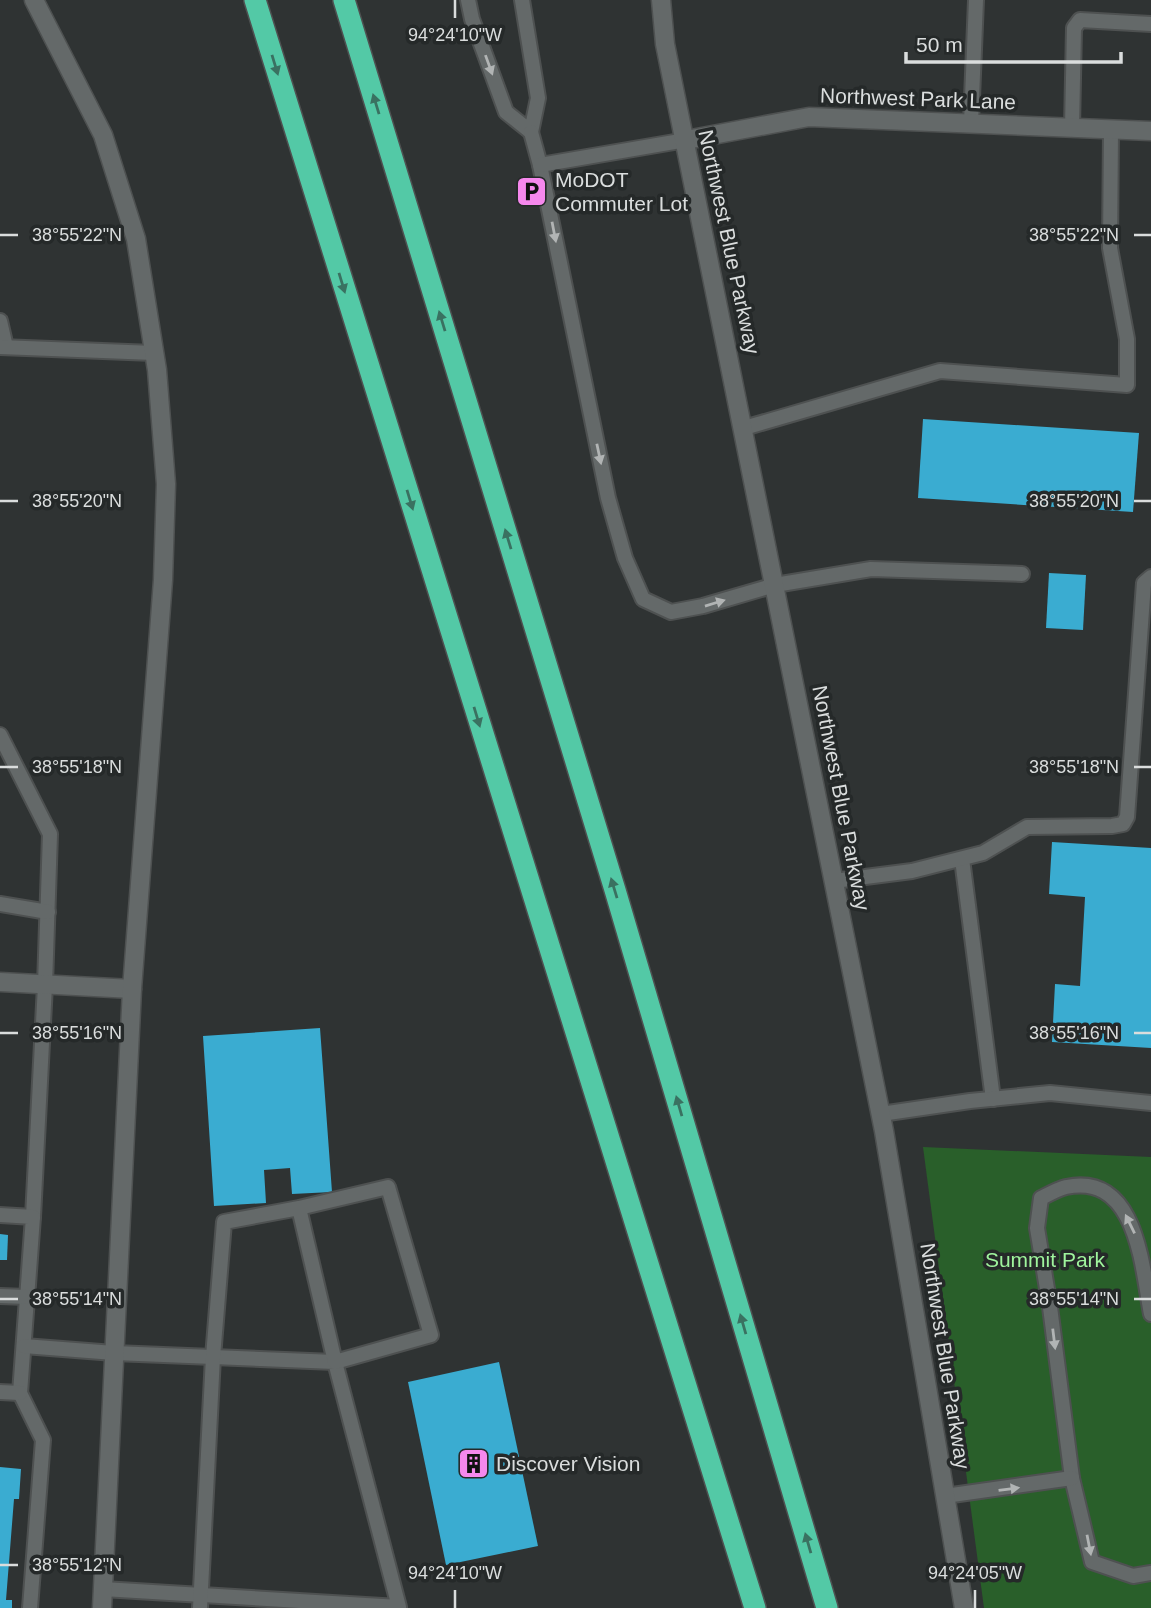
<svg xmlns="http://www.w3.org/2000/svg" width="1151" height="1608" font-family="Helvetica,sans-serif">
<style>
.green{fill:#295f2a}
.building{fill:#3aacd1}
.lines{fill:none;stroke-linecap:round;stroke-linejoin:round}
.lane-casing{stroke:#4e5151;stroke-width:18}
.street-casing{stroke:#4e5151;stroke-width:21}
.secondary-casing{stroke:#4e5151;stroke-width:21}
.highway-casing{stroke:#4e5151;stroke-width:24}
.lane{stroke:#646969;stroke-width:14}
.street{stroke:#646969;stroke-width:18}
.secondary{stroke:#646969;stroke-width:18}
.highway{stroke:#53c9a6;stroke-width:21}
.oneway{fill:#3a7161}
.oneway2{fill:#b1b4b4}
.ticks{fill:none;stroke:#dadddd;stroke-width:2.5}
.labels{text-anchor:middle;stroke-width:7;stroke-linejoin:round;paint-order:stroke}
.street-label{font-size:21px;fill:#dadddd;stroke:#252929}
.poi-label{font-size:21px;fill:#dadddd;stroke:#252929;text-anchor:start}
.park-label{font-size:21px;fill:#9ff49d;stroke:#252929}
.ticks-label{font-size:18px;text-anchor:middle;fill:#dadddd;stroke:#252929;stroke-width:7;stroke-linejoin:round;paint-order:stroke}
</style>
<rect width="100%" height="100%" fill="#2f3333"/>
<polygon class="green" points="923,1147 1151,1157 1151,1608 984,1608"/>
<g class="building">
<polygon points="923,419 1139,433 1133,512 918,498"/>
<polygon points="1049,573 1086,575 1083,630 1046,628"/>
<polygon points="1052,842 1151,848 1151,1048 1052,1042 1055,984 1080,986 1085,897 1049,894"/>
<polygon points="320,1028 332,1192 292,1194 290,1168 264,1170 266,1203 214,1206 203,1036"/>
<polygon points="0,1234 8,1235 7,1260 0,1260"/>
<polygon points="499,1362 538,1546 446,1565 408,1382"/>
<polygon points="0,1467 21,1469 19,1499 14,1499 6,1600 12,1600 12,1608 0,1608"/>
</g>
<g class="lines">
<defs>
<g id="lane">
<polyline points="468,0 472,19 506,112 531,132 538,98 522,0"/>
<polyline points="971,123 976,0"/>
<polyline points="1072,128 1074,28 1080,20 1151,24"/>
<polyline points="531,132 540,165 608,498 625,558 643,599 671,612 703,606 775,585 871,569 1022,574"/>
<polyline points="540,165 686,140"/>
<polyline points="0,321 6,347"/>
<polyline points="0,347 154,353"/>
<polyline points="744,428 940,371 1127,385 1127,339 1110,248 1111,130"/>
<polyline points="0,735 50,834 45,985 33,1217"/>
<polyline points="962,859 993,1099"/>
<polyline points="834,881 912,871 983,853 1027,827 1112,826 1123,824 1127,817 1144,583 1151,577"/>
<polyline points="0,904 48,912"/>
<polyline points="881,1114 970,1101 1050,1093 1151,1103"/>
<polyline points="0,1215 33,1217 20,1393 43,1440 30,1608"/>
<polyline points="0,1296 27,1297"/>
<path d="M1151 1314C1142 1267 1137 1172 1066 1187 1058 1189 1049 1194 1041 1198L1037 1228 1050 1307 1072 1478 1092 1562 1133 1576 1151 1573"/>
<polyline points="24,1346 114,1353 335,1362 399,1607 103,1589"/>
<polyline points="0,1392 20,1393"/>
<polyline points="945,1496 1072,1478"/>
<polyline points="200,1608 213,1357 224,1222 299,1208 335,1362 431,1335 388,1187 299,1208"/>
</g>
<g id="street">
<polyline points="686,140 809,117 1151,131"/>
<polyline points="0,982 132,989"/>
</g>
<g id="secondary">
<polyline points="34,0 103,135 136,239 157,370 166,484 163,580 132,989 102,1608"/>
<polyline points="661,0 665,44 884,1131 964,1608"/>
</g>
<g id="highway">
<polyline points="255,0 755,1608"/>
<polyline points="344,0 615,890 827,1608"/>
</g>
</defs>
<use href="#lane" class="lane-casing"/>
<use href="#street" class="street-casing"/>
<use href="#secondary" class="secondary-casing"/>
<use href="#highway" class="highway-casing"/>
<use href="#lane" class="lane"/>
<use href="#street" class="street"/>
<use href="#secondary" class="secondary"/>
<use href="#highway" class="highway"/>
</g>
<defs><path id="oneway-solid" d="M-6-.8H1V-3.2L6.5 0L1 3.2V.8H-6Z" transform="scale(1.75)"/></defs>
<g class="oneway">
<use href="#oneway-solid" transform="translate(275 65) rotate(73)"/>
<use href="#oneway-solid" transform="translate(376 104) rotate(-107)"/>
<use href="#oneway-solid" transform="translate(342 283) rotate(73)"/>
<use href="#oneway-solid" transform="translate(442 321) rotate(-107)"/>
<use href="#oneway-solid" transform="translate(410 500) rotate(73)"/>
<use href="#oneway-solid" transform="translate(508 539) rotate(-107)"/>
<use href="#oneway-solid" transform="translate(477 717) rotate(73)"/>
<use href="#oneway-solid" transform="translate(614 888) rotate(-107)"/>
<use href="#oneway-solid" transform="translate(679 1106) rotate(-106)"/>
<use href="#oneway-solid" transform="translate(743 1324) rotate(-106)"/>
<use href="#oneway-solid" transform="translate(808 1543) rotate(-106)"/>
</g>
<g class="oneway2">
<use href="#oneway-solid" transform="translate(489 65) rotate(70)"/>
<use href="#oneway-solid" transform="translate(554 232) rotate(79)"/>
<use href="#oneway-solid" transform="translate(599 454) rotate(78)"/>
<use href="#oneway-solid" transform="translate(715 603) rotate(-17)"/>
<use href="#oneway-solid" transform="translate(1130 1224) rotate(-116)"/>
<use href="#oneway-solid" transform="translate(1054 1339) rotate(83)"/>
<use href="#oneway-solid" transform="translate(1009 1489) rotate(-7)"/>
<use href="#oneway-solid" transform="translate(1089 1545) rotate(79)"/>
</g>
<path class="ticks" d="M455 0V18M0 235H18M1134 235H1151M0 501H18M1134 501H1151M0 767H18M1134 767H1151M0 1033H18M1134 1033H1151M0 1299H18M1134 1299H1151M0 1565H18M455 1590V1608M975 1590V1608"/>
<defs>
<symbol id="parking-square" viewBox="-11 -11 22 22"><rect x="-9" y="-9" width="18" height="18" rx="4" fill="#f688ed" stroke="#252929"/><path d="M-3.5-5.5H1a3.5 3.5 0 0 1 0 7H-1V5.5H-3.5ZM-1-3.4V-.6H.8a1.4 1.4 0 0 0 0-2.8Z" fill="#111"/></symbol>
<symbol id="building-square" viewBox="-11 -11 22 22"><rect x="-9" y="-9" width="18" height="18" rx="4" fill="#f688ed" stroke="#252929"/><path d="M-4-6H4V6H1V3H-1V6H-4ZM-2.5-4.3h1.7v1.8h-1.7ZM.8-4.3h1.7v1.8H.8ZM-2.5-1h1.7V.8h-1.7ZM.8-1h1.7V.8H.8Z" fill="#111"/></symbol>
</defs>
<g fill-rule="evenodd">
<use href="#parking-square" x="514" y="174" width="35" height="35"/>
<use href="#building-square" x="456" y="1446" width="35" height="35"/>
</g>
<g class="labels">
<g class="street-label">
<text transform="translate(918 99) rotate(2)" y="7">Northwest Park Lane</text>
<text transform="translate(729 242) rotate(78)" y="7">Northwest Blue Parkway</text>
<text transform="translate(841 798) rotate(79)" y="7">Northwest Blue Parkway</text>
<text transform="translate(945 1356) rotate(81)" y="7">Northwest Blue Parkway</text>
</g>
<g class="poi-label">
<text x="555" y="187">MoDOT<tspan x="555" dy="24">Commuter Lot</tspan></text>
<text x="496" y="1471">Discover Vision</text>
</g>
<g class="park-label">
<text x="1045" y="1267">Summit Park</text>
</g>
</g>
<g class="ticks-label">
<text x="455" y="41">94°24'10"W</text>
<text x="77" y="241">38°55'22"N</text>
<text x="1074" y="241">38°55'22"N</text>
<text x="77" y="507">38°55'20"N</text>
<text x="1074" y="507">38°55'20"N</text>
<text x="77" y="773">38°55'18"N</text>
<text x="1074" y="773">38°55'18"N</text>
<text x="77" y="1039">38°55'16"N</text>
<text x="1074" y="1039">38°55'16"N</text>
<text x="77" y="1305">38°55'14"N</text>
<text x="1074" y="1305">38°55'14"N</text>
<text x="77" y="1571">38°55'12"N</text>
<text x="455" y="1579">94°24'10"W</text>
<text x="975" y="1579">94°24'05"W</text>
</g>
<path d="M906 52v10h215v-10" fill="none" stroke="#dadddd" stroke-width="3.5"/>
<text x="916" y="52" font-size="21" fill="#dadddd" stroke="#252929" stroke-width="5" paint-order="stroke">50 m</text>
</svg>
